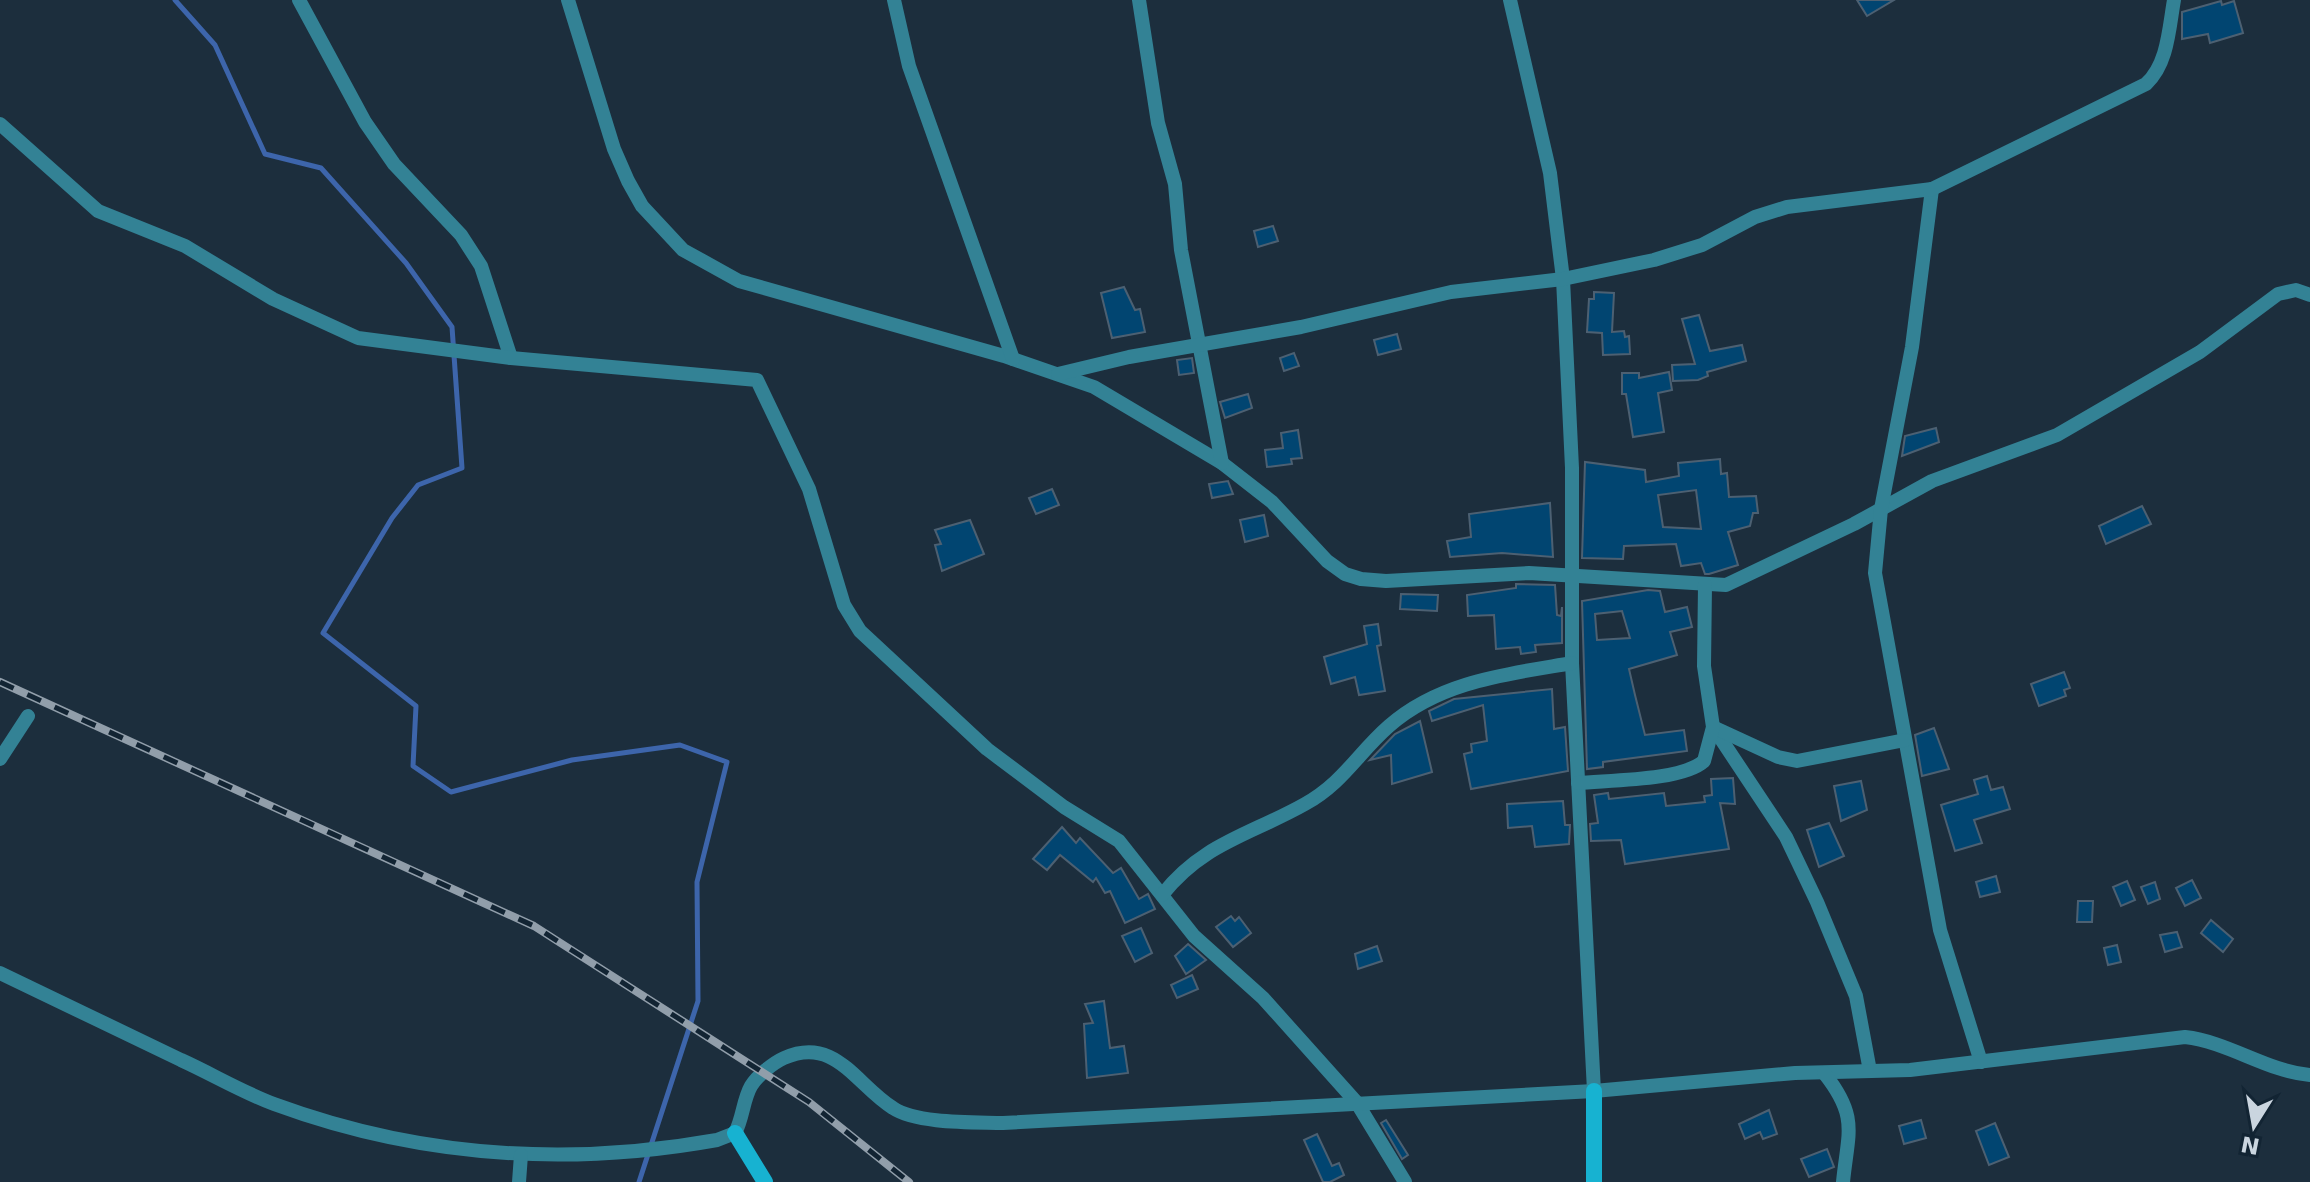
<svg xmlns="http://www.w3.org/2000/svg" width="2310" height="1182" font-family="'DejaVu Sans',sans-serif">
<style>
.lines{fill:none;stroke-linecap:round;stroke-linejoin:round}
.stream{stroke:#3d65ab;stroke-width:5}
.building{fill:#014571;stroke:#4c6072;stroke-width:2;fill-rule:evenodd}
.street{stroke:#338295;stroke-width:14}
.secondary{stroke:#17b2d1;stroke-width:16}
.rail-casing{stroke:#919eaa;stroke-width:8}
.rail{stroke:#122433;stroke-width:5;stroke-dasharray:15;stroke-linecap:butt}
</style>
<rect width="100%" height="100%" fill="#1c2e3d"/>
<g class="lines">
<polyline class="stream" points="175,0 215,45 265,154 321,168 406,263 452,327 462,468 418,485 392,518 323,633 416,706 413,766 451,792 572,760 680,745 727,762 697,882 698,1001 639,1182"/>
</g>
<g class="building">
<polygon points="1857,0 1894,0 1867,16"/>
<polygon points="2221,1 2222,5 2234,1 2243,33 2210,43 2208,34 2182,39 2182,12"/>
<polygon points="1273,226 1278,241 1258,247 1254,231"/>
<polygon points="1124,287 1135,310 1140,309 1145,332 1112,338 1101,293"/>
<polygon points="1594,292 1614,293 1612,332 1624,331 1625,337 1629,336 1630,354 1603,355 1602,333 1587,332 1589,299 1594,299"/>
<polygon points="1699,315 1710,351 1742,345 1746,361 1707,372 1708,376 1698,380 1673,381 1672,365 1695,364 1682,319"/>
<polygon points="1397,334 1401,349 1378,355 1374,340"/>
<polygon points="1294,353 1299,366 1284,371 1280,358"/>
<polygon points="1192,358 1194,373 1179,375 1177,360"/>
<polygon points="1669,372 1672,390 1658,393 1664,432 1633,437 1626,394 1622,394 1622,373 1639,373 1639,378"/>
<polygon points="1248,394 1252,408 1225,418 1220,402"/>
<polygon points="1936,428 1939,442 1902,456 1905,436"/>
<polygon points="1298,430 1302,458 1291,459 1292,464 1267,467 1265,450 1283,448 1281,433"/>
<path d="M1720 459 1721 474 1727 473 1729 497 1756 496 1758 513H1753L1750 526 1728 532 1738 565 1709 574H1705L1701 563 1681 566 1676 544 1624 546 1623 559 1582 558 1585 462 1645 470 1646 482 1679 476 1678 463ZM1696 490 1701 529 1663 527 1658 495Z"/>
<polygon points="1228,481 1233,494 1212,498 1209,484"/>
<polygon points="1052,489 1059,505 1036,514 1029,498"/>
<polygon points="1550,503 1553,557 1502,553 1450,557 1447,541 1471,537 1469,514"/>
<polygon points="2142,506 2151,524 2106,544 2099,526"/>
<polygon points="1264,515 1268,536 1245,542 1240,520"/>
<polygon points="970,520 984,554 942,571 935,545 941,544 935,530"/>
<polygon points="1516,584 1555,585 1557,615 1561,616 1562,607 1562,643 1535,645 1536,652 1521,654 1520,647 1496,649 1494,615 1468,616 1467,595 1516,588"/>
<path d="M1648 590 1660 591 1665 612 1687 607 1692 627 1670 632 1677 655 1629 669 1635 695 1645 735 1684 730 1687 751 1603 762V767L1587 769 1582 601ZM1622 611 1630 638 1597 640 1595 614Z"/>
<polygon points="1401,594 1438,595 1437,611 1400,609"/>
<polygon points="1378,624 1381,645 1377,646 1385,691 1359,695 1355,677 1331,684 1324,657 1367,644 1364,626"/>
<polygon points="2064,672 2070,688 2064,690 2066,696 2039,706 2031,684"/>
<polygon points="1552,689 1554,729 1565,727 1568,771 1471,789 1464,754 1472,752 1471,744 1487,741 1483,705 1432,721 1429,711 1454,699"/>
<polygon points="1420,721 1432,772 1392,784 1391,755 1370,760 1395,734"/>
<polygon points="1934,728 1949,769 1922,776 1915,735"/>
<polygon points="1987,776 1991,790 2003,787 2010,809 1974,820 1982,843 1955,851 1941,805 1978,794 1974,780"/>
<polygon points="1733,778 1735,804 1720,803 1729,849 1625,864 1621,840 1591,841 1590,824 1598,823 1594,795 1608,793 1609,799 1664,793 1666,806 1705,802 1704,796 1712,795 1711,779"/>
<polygon points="1861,781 1867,810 1841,821 1834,786"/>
<polygon points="1563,801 1565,825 1570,825 1569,844 1535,847 1532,826 1508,828 1507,804"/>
<polygon points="1829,823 1844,856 1819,867 1807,830"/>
<polygon points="1062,827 1076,843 1080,838 1113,873 1121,868 1139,899 1148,894 1155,909 1125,923 1110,891 1105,893 1096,878 1093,882 1060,855 1047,870 1033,859"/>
<polygon points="1996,876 2000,892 1980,897 1976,882"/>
<polygon points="2192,880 2201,898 2185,906 2176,888"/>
<polygon points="2127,881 2135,900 2121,906 2113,887"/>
<polygon points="2155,882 2160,899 2148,904 2141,887"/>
<polygon points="2078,901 2093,901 2092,922 2077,922"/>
<polygon points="1231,916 1235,921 1239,917 1251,933 1233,947 1216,927"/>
<polygon points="2211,920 2233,939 2223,952 2201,933"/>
<polygon points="1141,928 1152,953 1135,962 1122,936"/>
<polygon points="2177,932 2182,947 2165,952 2160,935"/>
<polygon points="1188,944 1206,960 1186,974 1175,956"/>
<polygon points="2117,945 2121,962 2108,965 2104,948"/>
<polygon points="1377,946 1382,961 1358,969 1355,954"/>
<polygon points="1192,975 1198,989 1177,998 1171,985"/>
<polygon points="1104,1001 1110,1048 1124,1046 1128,1073 1087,1078 1084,1024 1093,1023 1085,1004"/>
<polygon points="1769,1110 1777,1134 1763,1139 1760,1132 1745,1139 1739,1124"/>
<polygon points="1386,1120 1408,1155 1402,1159 1381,1123"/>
<polygon points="1921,1120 1926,1138 1904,1144 1899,1126"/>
<polygon points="1995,1123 2009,1157 1989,1165 1976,1131"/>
<polygon points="1317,1134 1332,1166 1339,1163 1344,1175 1330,1182 1323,1182 1304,1140"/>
<polygon points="1827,1149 1834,1167 1809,1177 1801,1159"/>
</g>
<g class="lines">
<g class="street">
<polyline points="299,0 365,122 394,164 461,235 481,266 511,358"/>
<polyline points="568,0 614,149 628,181 642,206 683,250 739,281 1004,356 1094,387 1222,463 1272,502 1327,561 1345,574 1361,579 1386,581 1529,573 1726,585 1854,524 1932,481 2057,435 2200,352 2278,294 2296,290 2310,295"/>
<polyline points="894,0 909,66 1013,359"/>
<polyline points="1139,0 1158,123 1175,184 1181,250 1222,463"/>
<polyline points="1510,0 1550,173 1563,279 1572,468 1572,663 1594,1091"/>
<polyline points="0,124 98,211 185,246 273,299 358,338 511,358 757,380 809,489 844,605 860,631 987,749 1064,807 1119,841 1194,936 1263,998 1357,1103 1405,1182"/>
<polyline points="1932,189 1912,347 1881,509 1875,573 1940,930 1981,1062"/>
<path d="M1058 374 1129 357 1301 327 1451 292 1563 279 1654 260 1702 245 1755 217 1787 207 1932 189 2146 84C2168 64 2169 28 2174 0"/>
<polyline points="1713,727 1786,837 1817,902 1856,996 1870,1071"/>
<polyline points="1713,727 1778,757 1797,761 1905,740"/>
<polyline points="0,759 28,716"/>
<path d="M1578 783C1608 780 1682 781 1704 761L1713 727 1704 666 1705 585"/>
<path d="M1162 895C1203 843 1250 835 1305 804 1343 783 1358 753 1389 726 1440 681 1508 674 1572 663"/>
<path d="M0 973C60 1002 121 1031 181 1060 212 1074 242 1092 274 1104 418 1157 567 1167 717 1140L735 1133C743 1118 743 1100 751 1086 757 1076 773 1063 784 1058 835 1035 856 1085 893 1108 917 1124 974 1122 1003 1123L1594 1091 1795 1073 1910 1070 2185 1037C2229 1042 2266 1071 2310 1075"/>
<path d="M1824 1073C1859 1117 1848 1132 1843 1182"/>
<polyline points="519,1182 521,1155"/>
</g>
<g class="secondary">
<polyline points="1594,1091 1594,1182"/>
<polyline points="735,1133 765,1182"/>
</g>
<defs>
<polyline id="rail" points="0,682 534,926 809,1102 909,1182"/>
</defs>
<use href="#rail" class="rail-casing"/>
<use href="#rail" class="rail"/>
</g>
<g transform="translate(2254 1126) rotate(191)" stroke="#122433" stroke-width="6" paint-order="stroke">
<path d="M0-6L14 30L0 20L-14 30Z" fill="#cad5df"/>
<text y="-12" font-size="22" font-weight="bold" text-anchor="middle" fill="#cad5df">N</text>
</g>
</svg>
